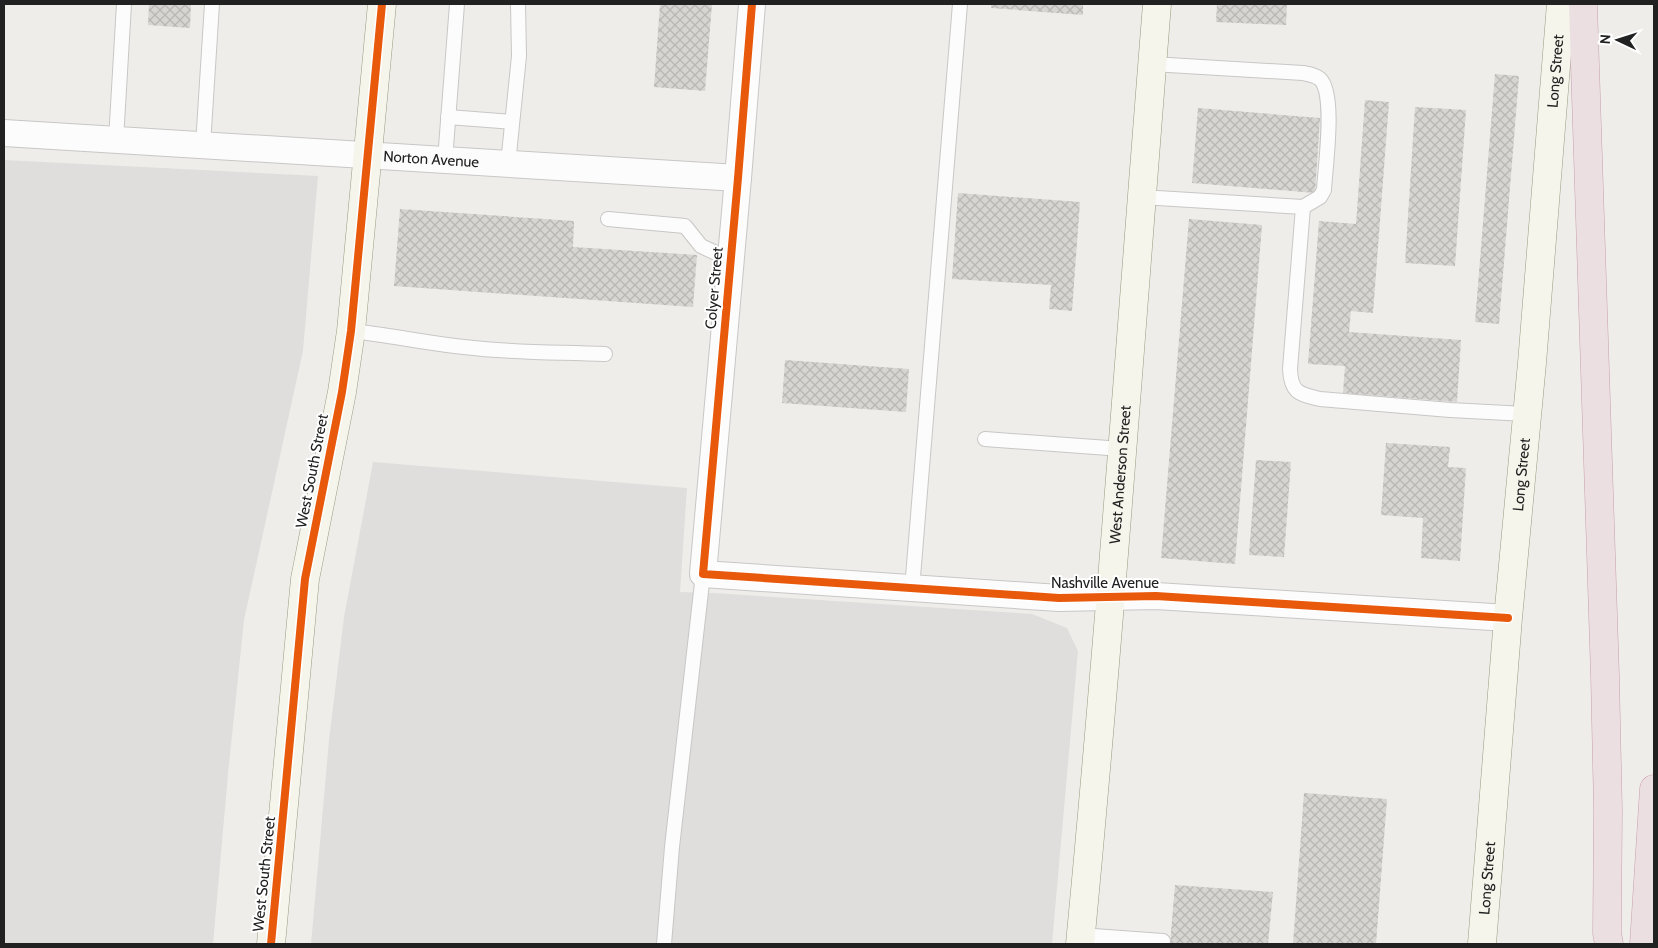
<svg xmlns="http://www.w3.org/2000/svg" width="1658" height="948" font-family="Cabin,sans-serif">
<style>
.parking{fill:#dfdedd}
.building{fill:url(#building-cross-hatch)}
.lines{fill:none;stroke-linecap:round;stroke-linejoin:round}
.lane-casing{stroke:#c8c7c6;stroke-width:16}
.street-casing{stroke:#c8c7c6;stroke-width:28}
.secondary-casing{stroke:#9a9a80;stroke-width:29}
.highway-casing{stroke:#c79ead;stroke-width:29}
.lane{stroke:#fdfcfc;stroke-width:14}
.street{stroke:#fdfcfc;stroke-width:26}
.secondary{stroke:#f5f5ec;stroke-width:28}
.highway{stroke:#ecdfe2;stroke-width:28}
.cycleway-casing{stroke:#fff;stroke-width:11}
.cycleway{stroke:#e8590c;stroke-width:8}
.labels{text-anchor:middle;stroke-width:4;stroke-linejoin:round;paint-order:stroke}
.street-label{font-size:15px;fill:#212121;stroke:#fff}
</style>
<defs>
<pattern id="building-cross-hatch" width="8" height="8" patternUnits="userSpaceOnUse" patternTransform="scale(1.25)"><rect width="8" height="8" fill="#d7d5d2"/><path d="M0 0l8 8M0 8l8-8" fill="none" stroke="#b8b7b4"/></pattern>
</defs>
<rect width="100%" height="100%" fill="#efedea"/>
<g class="parking">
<polygon points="4,160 318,176 303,351 244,620 228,774 213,944 4,944"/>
<polygon points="373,462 687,488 680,592 713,593 1032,614 1067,628 1078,651 1052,944 311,944 329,740 344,617"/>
</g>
<g class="building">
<polygon points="149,4 191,4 190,28 148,25"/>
<polygon points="660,4 712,4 705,91 654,87"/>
<polygon points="991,4 1083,4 1083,15 991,8"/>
<polygon points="1217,4 1287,4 1286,25 1216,22"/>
<polygon points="1495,74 1519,76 1499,324 1475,322"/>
<polygon points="1365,100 1389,102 1373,313 1351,311 1349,332 1461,340 1457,402 1343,393 1345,366 1308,364 1319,221 1356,224"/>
<polygon points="1415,107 1466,110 1455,266 1405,263"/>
<polygon points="1198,108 1320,118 1315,193 1192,183"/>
<polygon points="958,193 1080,202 1072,311 1049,309 1051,285 952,279"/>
<polygon points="400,209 574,221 573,247 697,255 693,307 394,286"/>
<polygon points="1189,219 1262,225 1235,564 1161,558"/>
<polygon points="785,360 909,369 906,412 782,403"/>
<polygon points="1386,443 1450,447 1448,467 1466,468 1460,561 1421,558 1423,518 1381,515"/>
<polygon points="1256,460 1291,462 1284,557 1249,555"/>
<polygon points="1304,793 1387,799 1376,944 1293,944"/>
<polygon points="1175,885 1273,892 1268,944 1170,944"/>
</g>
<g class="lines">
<defs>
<g id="lane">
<path d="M1152 64 1303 73C1309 74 1315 75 1320 79 1336 94 1325 168 1324 190L1320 197 1303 207"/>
<polyline points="448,117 512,122"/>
<polyline points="116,140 124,4"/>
<polyline points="203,145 212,4"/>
<polyline points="445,160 457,4"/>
<polyline points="508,164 519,56 518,4"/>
<path d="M1141 197 1303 207 1290 369C1291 393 1299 394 1320 399L1450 410 1527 414"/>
<polyline points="608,219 685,226 701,246 731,260"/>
<path d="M351 331C389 335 426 343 464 347 511 353 558 352 605 354"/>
<polyline points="985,439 1122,449"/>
<polyline points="912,589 960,4"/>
<polyline points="1080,935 1163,941"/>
<polyline points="664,944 672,847 703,574"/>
</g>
<g id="street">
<polyline points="752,4 738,178 703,574 1059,598 1156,596 1508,618"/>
<path id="s1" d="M4 133 738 178"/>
</g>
<g id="secondary">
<polyline points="271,944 305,579 342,392 351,331 382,4"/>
<path id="s2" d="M1080 944C1110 631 1132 317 1157 4"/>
<path id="s3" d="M1482 944 1508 618 1532 363 1561 4"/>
</g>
<g id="highway">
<polyline points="1583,4 1605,676 1608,810 1607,933 1609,944"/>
<polyline points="1644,944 1654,789"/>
</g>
</defs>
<use href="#lane" class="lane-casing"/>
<use href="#street" class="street-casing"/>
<use href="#secondary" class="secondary-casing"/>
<use href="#highway" class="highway-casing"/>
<use href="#lane" class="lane"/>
<use href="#street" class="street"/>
<use href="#secondary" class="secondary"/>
<use href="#highway" class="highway"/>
<defs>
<g id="cycleway">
<polyline points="752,4 738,178 703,574 1059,598 1156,596 1508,618"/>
<polyline points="271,944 305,579 342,392 351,331 382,4"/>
</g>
</defs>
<use href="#cycleway" class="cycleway-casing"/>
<use href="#cycleway" class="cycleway"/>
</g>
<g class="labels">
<g class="street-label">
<text dy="5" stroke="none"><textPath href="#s3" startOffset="876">Long Street</textPath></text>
<text dy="5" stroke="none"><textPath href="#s1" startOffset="428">Norton Avenue</textPath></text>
<text transform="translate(714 288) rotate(-85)" y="5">Colyer Street</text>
<text transform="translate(312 471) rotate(-79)" y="5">West South Street</text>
<text dy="5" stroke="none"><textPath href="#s2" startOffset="471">West Anderson Street</textPath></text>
<text dy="5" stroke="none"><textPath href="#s3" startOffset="471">Long Street</textPath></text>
<text x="1105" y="588">Nashville Avenue</text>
<text transform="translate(264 874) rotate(-84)" y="5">West South Street</text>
<text dy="5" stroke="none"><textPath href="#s3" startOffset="66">Long Street</textPath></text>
</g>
</g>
<rect width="1658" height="948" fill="none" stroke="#212121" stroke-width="10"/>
<g transform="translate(1618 40) rotate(274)" stroke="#ffffff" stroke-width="4" paint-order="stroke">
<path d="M0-4L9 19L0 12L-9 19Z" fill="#212121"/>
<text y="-8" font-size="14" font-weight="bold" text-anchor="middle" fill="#212121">N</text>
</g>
</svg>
